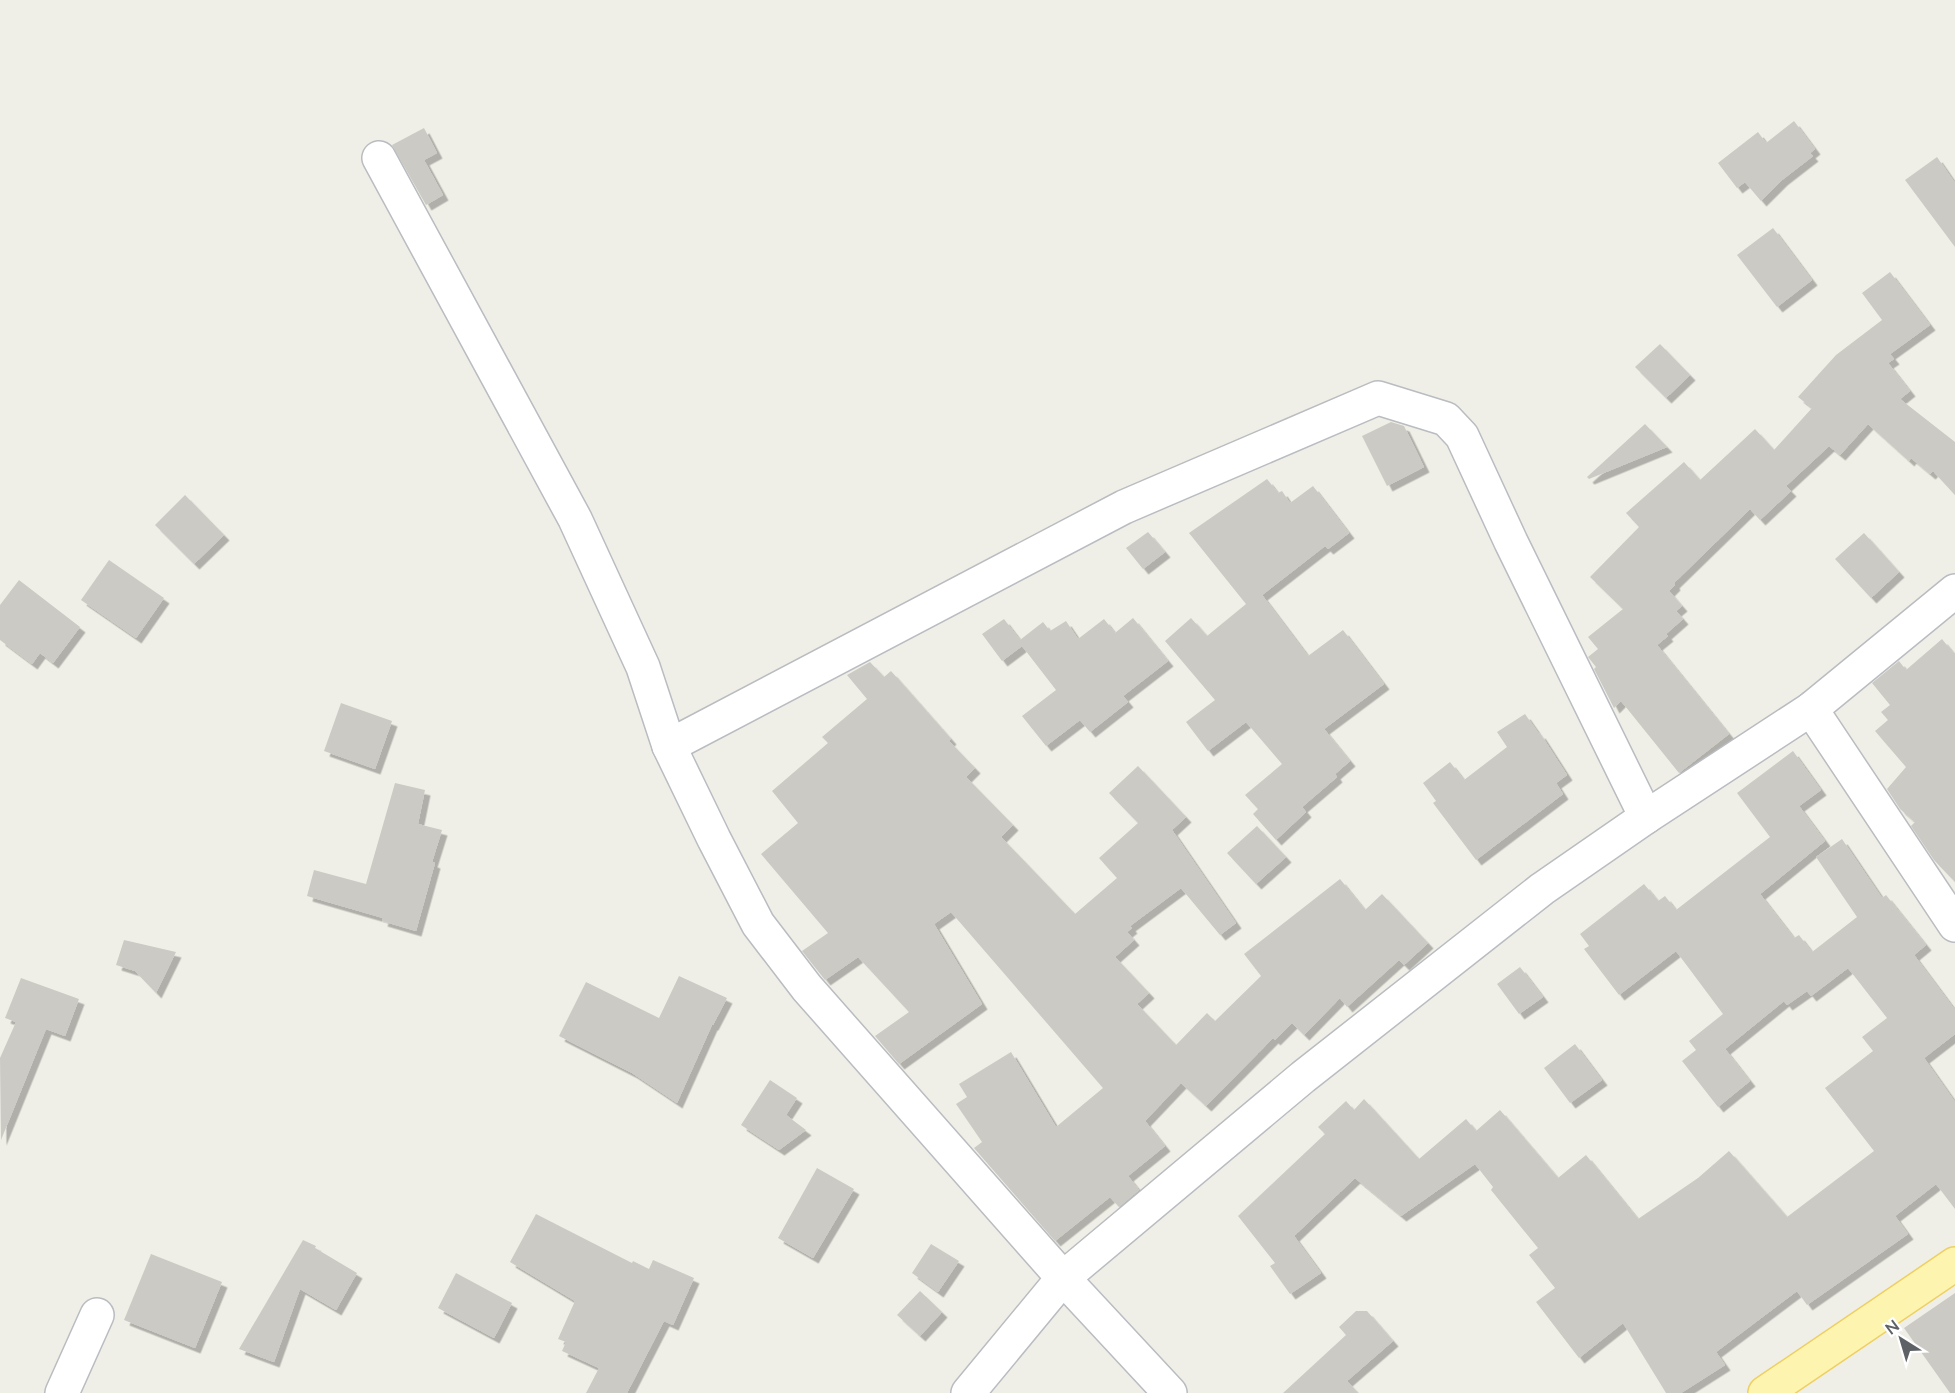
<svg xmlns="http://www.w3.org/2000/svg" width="1955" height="1393" font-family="Lato,sans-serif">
<defs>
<filter id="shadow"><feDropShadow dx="5.5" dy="5.5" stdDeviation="0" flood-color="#0004"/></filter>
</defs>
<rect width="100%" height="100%" fill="#f0efe7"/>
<g fill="#cccac4" filter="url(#shadow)">
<path d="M1794,121L1815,149L1810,153L1813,156L1782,180L1761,201L1745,182L1737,188L1718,163L1758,132L1766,143Z"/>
<path d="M424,128L437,153L424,160L443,195L426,205L392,145Z"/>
<path d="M1937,157L1955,183V247L1905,180Z"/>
<path d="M1773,228L1812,280L1777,307L1737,255Z"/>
<path d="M1890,272L1930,325L1890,354L1894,359L1888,363L1910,391L1900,399L1955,442V495L1933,471L1930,474L1911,458L1909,461L1868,424L1840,455L1829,446L1786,486L1791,491L1760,520L1750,509L1674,583L1675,585L1669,591L1682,606L1676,611L1683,619L1666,634L1668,636L1657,645L1729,734L1679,773L1621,701L1614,708L1613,706L1594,669L1596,667L1588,657L1598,649L1588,637L1623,609L1590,577L1639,527L1626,513L1684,462L1700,480L1755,429L1774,450L1812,408L1798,397L1836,355L1882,320L1862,293Z"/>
<path d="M1660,344L1690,375L1666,398L1635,367Z"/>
<path d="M1391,422L1404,426L1424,467L1387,486L1362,436Z"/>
<path d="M1645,424L1667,447L1589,479L1587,477Z"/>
<path d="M1267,479L1278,493L1282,491L1290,503L1313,486L1349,533L1328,549L1325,546L1262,595L1308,656L1343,630L1384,684L1324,729L1350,761L1335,774L1337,777L1302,807L1306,812L1276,840L1253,814L1258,809L1245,795L1282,764L1246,722L1208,751L1186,722L1215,700L1165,641L1191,618L1207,636L1246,604L1189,533Z"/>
<path d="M185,495L224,535L194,564L155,525Z"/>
<path d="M1148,532L1165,552L1143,569L1126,548Z"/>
<path d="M1864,533L1899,572L1871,598L1835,559Z"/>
<path d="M109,560L164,598L136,638L81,600Z"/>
<path d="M19,580L80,627L53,663L40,653L32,664L0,640V605Z"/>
<path d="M1133,618L1168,661L1123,696L1128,702L1090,732L1080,720L1046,746L1022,716L1056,690L1022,646L1002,661L982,634L1004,619L1020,640L1043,622L1050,631L1066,621L1078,639L1104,619L1115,633Z"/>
<path d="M1942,639L1955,655V882L1934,860L1911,826L1915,822L1900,809L1887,789L1906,767L1875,731L1888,720L1881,712L1890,705L1872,683L1899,661L1906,670Z"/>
<path d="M870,662L884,677L891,671L951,739L949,741L975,768L966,777L1013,825L1001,837L1075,914L1117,878L1099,858L1138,823L1109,793L1138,766L1186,817L1172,830L1236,923L1220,935L1181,888L1130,926L1132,928L1127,932L1134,940L1115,957L1149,993L1137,1004L1176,1045L1207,1013L1215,1021L1261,976L1244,954L1340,879L1365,910L1382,894L1428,943L1404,965L1399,960L1347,1007L1340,998L1304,1035L1292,1023L1275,1040L1273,1038L1206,1106L1181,1083L1145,1121L1165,1146L1128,1176L1139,1190L1119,1207L1110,1197L1055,1241L974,1148L982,1142L956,1104L967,1097L959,1084L1011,1052L1056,1127L1103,1088L951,912L934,924L982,1004L899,1064L875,1036L909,1012L858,957L825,980L802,951L828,933L761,854L798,823L772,791L828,743L822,737L867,699L847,675Z"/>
<path d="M341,703L392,721L375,769L324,751Z"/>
<path d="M1525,714L1539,734L1540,733L1567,775L1556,783L1563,794L1476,860L1433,803L1436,801L1423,783L1450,762L1464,780L1507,747L1497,732Z"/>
<path d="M1793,751L1821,790L1799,806L1825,841L1760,894L1794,938L1799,935L1812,952L1857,917L1816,857L1842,839L1882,898L1886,895L1926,945L1914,955L1955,1010V1034L1924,1058L1955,1102V1209L1936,1184L1895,1216L1908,1234L1807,1305L1797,1291L1716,1352L1725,1365L1681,1393H1666L1623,1323L1579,1358L1536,1302L1555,1288L1529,1255L1538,1248L1491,1190L1493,1187L1475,1164L1401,1216L1355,1178L1294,1236L1321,1273L1290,1294L1270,1266L1275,1263L1238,1216L1325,1134L1318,1127L1346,1101L1354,1110L1364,1099L1419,1159L1466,1119L1476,1131L1500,1110L1558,1178L1586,1155L1638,1219L1698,1178L1729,1151L1787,1217L1874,1151L1825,1088L1873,1051L1862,1037L1887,1018L1848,968L1811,996L1807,991L1787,1005L1784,1001L1725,1049L1750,1081L1718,1107L1682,1061L1696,1050L1689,1041L1723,1014L1676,951L1619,995L1584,949L1589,946L1580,934L1644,884L1658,901L1665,896L1676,910L1770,837L1737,793Z"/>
<path d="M395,783L425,790L418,824L442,830L432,862L435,863L416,931L382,921L383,918L307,896L314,870L366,884Z"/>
<path d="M1257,826L1286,857L1256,884L1227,853Z"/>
<path d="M124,940L176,952L156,993L135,971L116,965Z"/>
<path d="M1520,967L1543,997L1519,1014L1497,984Z"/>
<path d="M679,976L727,998L713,1025H712L677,1103L632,1073L559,1036L586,982L659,1018Z"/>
<path d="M21,978L79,999L65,1036L46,1029L1,1140L0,1058L16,1022L5,1018Z"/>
<path d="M1575,1044L1602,1080L1570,1103L1544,1068Z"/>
<path d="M770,1080L797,1098L786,1115L806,1130L779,1150L741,1125Z"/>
<path d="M817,1168L854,1189L813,1258L778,1238Z"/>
<path d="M536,1214L632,1263L633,1261L649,1269L653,1260L694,1278L673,1325L664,1321L627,1393H586L599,1368L562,1351L566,1342L558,1339L575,1301L510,1262Z"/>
<path d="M303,1240L316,1246L315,1248L357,1273L336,1310L300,1289L274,1362L239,1349Z"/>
<path d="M931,1244L959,1261L938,1292L912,1273Z"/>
<path d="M151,1254L222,1282L195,1348L124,1320Z"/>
<path d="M456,1273L512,1303L494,1338L438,1308Z"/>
<path d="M920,1291L942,1312L920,1336L897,1315Z"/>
<path d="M1955,1293V1393H1950L1904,1328Z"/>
<path d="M1356,1311H1367L1393,1341L1347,1381L1358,1393H1283L1346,1335L1339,1327Z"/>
</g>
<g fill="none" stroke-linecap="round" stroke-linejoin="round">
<g stroke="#b9bcc0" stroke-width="36">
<g id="minor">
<path d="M379,158L575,519L643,667L669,746L714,839L758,924L807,988L1063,1278L1170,1393"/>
<path d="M1811,709L1955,925"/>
<path d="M669,746L1124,507L1378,398L1446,419L1462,436L1511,542L1646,817"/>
<path d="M62,1393L97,1315"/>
<path d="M968,1393L1063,1278L1303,1077L1542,889L1646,817L1811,709L1955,591"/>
</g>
</g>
<g stroke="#eecf62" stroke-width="36">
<path id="major" d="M1765,1393L1955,1264"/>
</g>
<use href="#minor" stroke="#fff" stroke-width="33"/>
<use href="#major" stroke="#fdf5af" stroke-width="33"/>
</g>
<g transform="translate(1901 1339) rotate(323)" stroke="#ffffff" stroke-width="4.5" paint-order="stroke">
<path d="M0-4.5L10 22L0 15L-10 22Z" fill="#5e6267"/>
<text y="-9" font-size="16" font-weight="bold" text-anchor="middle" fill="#5e6267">N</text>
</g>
</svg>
